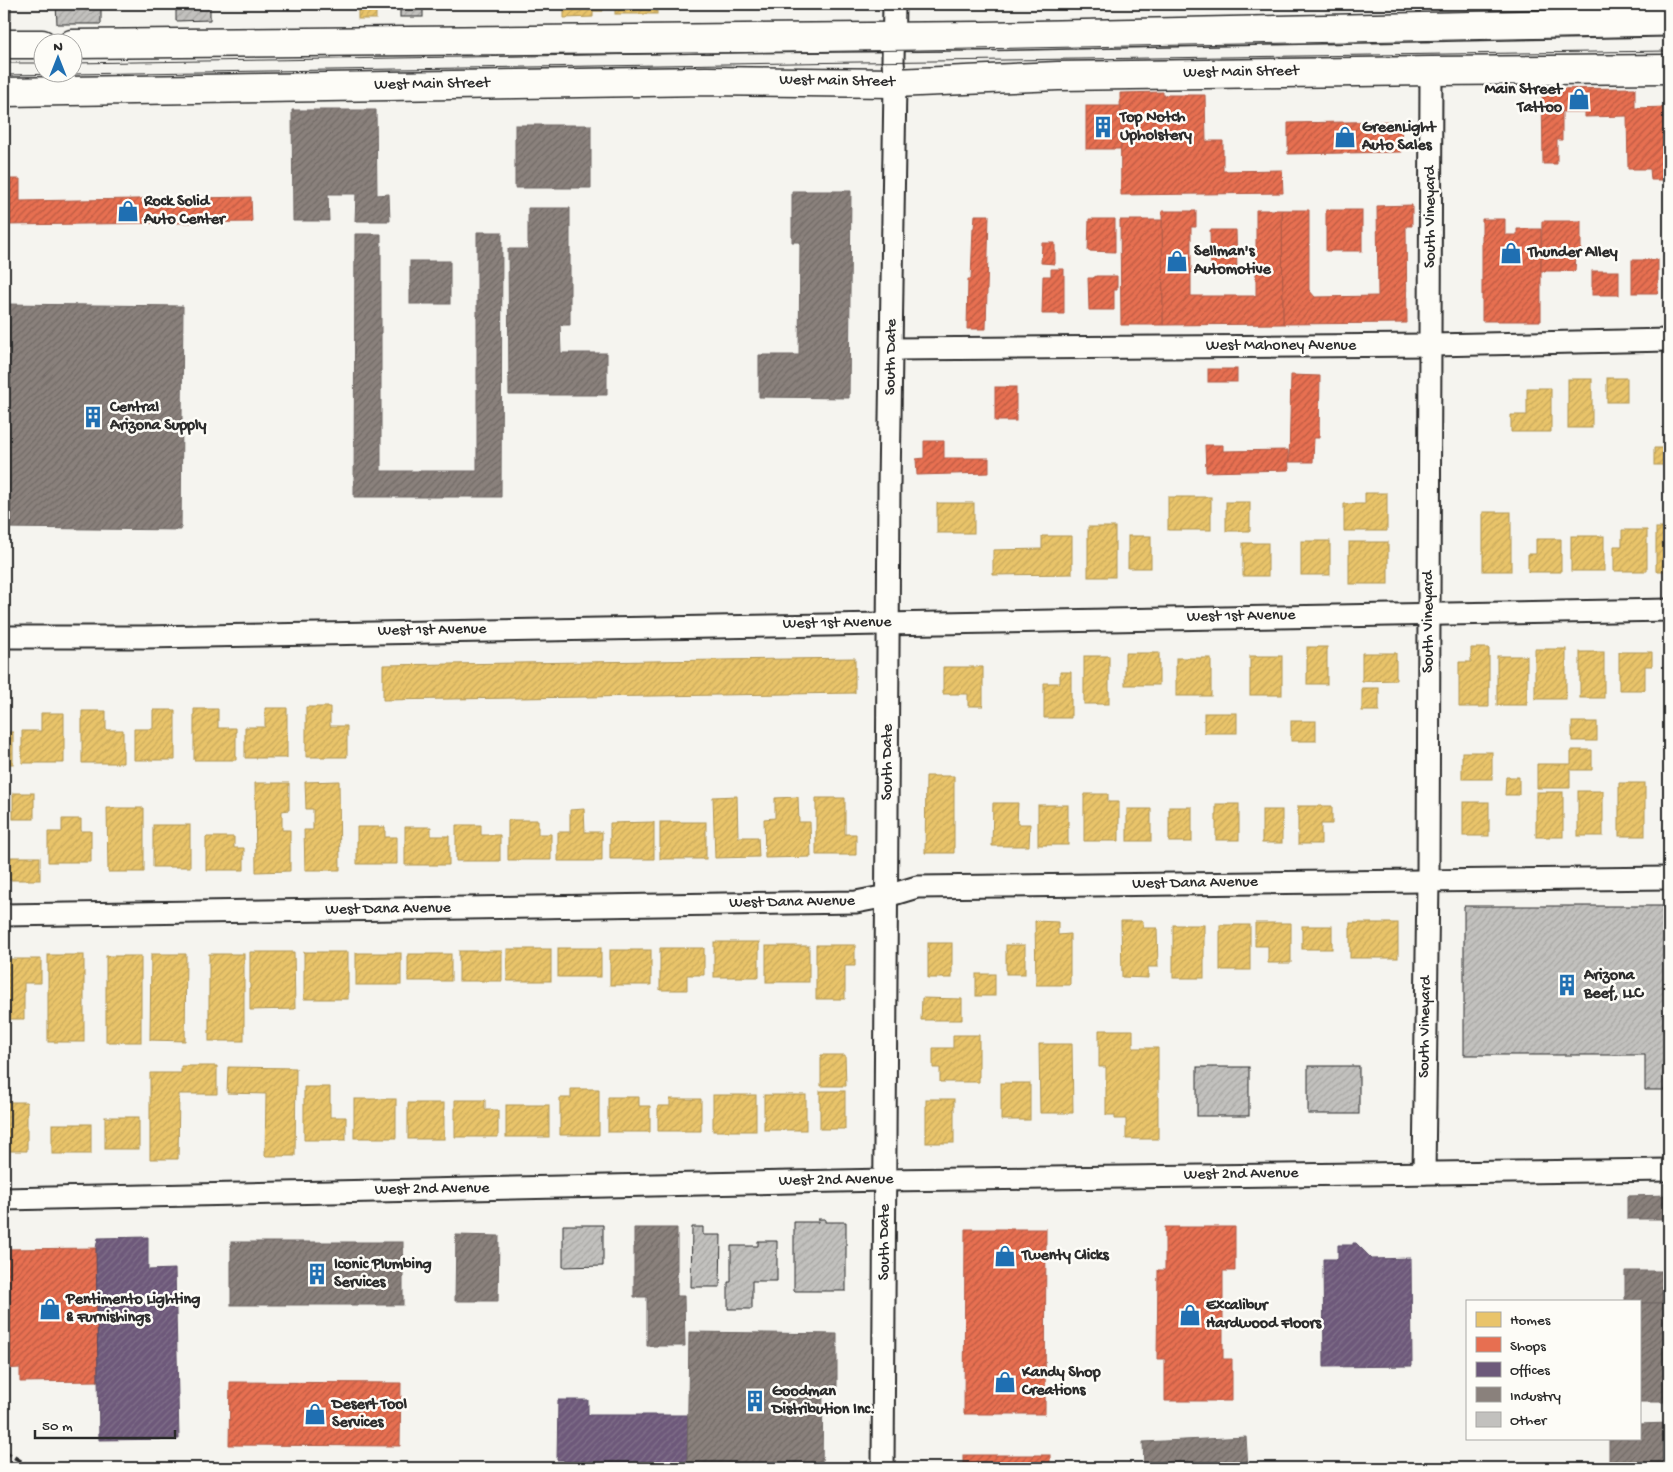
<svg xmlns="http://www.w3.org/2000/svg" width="1673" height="1472" font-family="'Gochi Hand',sans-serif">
<defs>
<pattern id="homes-hatch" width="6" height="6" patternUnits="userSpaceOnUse" patternTransform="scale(1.25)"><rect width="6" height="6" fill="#e9c46a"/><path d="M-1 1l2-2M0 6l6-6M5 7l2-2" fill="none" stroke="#c8a95c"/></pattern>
<pattern id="shops-hatch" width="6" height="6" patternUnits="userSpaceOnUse" patternTransform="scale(1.25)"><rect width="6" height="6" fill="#e76f51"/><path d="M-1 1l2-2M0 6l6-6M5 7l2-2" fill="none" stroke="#bb5b43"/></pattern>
<pattern id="offices-hatch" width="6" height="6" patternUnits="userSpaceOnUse" patternTransform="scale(1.25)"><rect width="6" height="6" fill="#6d597a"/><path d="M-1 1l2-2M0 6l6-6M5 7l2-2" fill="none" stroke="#82728b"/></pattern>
<pattern id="industry-hatch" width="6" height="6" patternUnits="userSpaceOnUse" patternTransform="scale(1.25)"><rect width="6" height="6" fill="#8a817c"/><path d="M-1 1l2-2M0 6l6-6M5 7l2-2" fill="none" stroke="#716a66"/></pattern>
<pattern id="building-hatch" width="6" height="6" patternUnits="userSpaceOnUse" patternTransform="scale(1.25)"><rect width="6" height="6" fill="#c2c1be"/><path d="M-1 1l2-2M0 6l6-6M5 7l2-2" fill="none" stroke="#a7a6a3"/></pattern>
</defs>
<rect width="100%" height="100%" fill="#f5f4ef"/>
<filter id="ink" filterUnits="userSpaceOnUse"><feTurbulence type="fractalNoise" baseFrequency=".02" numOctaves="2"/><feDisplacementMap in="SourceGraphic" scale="10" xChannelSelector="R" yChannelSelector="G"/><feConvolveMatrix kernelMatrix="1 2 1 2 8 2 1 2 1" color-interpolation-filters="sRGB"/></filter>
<g filter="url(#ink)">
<g fill="url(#homes-hatch)" stroke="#b09657">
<rect x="358" y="4" width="18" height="15"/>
<path d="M564,4H593V10H603V11H593V17L564,18Z"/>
<rect x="615" y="4" width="42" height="10"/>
<rect x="1607" y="378" width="20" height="24"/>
<rect x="1568" y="379" width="24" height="49"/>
<path d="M1527,388H1551V432H1511V415H1527Z"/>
<rect x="1654" y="448" width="15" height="17"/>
<path d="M1365,493H1387V531H1344V504H1365Z"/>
<rect x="1168" y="497" width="43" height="33"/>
<rect x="1226" y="502" width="24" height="29"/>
<rect x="937" y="503" width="37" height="30"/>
<rect x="1483" y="512" width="28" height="59"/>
<rect x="1088" y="527" width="27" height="50"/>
<rect x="1656" y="528" width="13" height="43"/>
<path d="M1622,530H1647V571H1614V546H1622Z"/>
<path d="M1042,536H1072V574L993,575V550L1042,549Z"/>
<rect x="1128" y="536" width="23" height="32"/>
<rect x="1571" y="536" width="33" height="35"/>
<path d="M1536,539H1561V572H1528V554H1536Z"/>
<rect x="1301" y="541" width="29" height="34"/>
<rect x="1349" y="542" width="39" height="42"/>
<rect x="1243" y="543" width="25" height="33"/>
<rect x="1307" y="647" width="20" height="37"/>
<path d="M1471,648H1489V707H1459V662H1471Z"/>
<rect x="1535" y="649" width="31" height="50"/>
<rect x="1580" y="652" width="24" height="46"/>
<path d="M1619,652H1652V666H1645V690H1619Z"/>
<rect x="1125" y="653" width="34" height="32"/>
<path d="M1362,653H1396V680L1362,681Z"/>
<rect x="1665" y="654" width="4" height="37"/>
<rect x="1084" y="656" width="25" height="48"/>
<rect x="1250" y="656" width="32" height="39"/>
<rect x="1497" y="656" width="30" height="49"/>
<path d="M855,658V693L383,700V665Z"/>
<rect x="1176" y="658" width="35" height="38"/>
<path d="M943,667H983V706H968V694H943Z"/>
<path d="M1060,672H1071V718H1044V683H1060Z"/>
<rect x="1362" y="688" width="17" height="23"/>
<path d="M306,707H330V726H347V757H306Z"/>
<path d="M265,708H287V758H245V727H265Z"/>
<path d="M194,709H218V728H236V760H194Z"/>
<path d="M153,710H175V760H134V729H153Z"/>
<path d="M82,711H106V730H123V763H82Z"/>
<path d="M41,713H64V763H22V731H41Z"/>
<rect x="1204" y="713" width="33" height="20"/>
<rect x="1291" y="721" width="25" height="20"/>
<rect x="1572" y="722" width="25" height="19"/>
<rect x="4" y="732" width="9" height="32"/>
<path d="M1571,750H1592V770H1570V788H1537V764H1571Z"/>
<rect x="1462" y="752" width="30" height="27"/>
<path d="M926,776H954V853H925Z"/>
<path d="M1506,777H1519V795H1505Z"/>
<path d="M339,781L340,870H305L304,830H313V809H306L305,782Z"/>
<path d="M255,783H289V810L282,811V830H290V871L256,872Z"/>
<rect x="1619" y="783" width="26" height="53"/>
<rect x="1578" y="791" width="25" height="45"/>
<rect x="1536" y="792" width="27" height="45"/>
<rect x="13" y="793" width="21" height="26"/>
<path d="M1084,794H1108V802H1119V841H1084Z"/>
<path d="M737,796L738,837H758L759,857L715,858L713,797Z"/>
<path d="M798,797L799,822H810L811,857L765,858L764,819L775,818V798Z"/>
<path d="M816,798H845V834H856V855H816Z"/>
<rect x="1463" y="802" width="26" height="34"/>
<path d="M993,803H1018L1017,824H1030L1029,846H992Z"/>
<rect x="1216" y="804" width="23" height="36"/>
<rect x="1038" y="805" width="30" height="40"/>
<path d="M1298,806H1332V824H1321V844H1298Z"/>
<rect x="1169" y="807" width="23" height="35"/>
<path d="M107,808H144V872H108Z"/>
<path d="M584,809L585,832H602V861H558V832H570V810Z"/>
<rect x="1127" y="809" width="24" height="32"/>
<rect x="1262" y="810" width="20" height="33"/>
<path d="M62,819H81V831H91V862H48V832H62Z"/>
<path d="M508,820H538V834H551V860H508Z"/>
<path d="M654,822V859H610V823Z"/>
<rect x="660" y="822" width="46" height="37"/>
<rect x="153" y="825" width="37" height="42"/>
<path d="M456,825H481V835H500V861H456Z"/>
<path d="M357,827H385V837H397V864H357Z"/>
<path d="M405,827H431V836H449V865H405Z"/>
<path d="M206,837H234V848H244V870H206Z"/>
<rect x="8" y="857" width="32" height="23"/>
<path d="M1035,921L1058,922V935L1070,934V985H1036Z"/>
<path d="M1121,921H1143V928H1157L1158,967H1148V978L1122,977Z"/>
<path d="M1255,923H1291V963H1268V946H1255Z"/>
<rect x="1350" y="923" width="48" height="35"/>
<rect x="1173" y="925" width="31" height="53"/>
<rect x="1220" y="925" width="30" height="45"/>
<rect x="1302" y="926" width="30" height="23"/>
<rect x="714" y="942" width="45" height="35"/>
<rect x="928" y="943" width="24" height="35"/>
<path d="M816,945H855V966H845V999H816Z"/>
<rect x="1006" y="945" width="19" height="29"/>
<rect x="766" y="946" width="43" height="36"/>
<rect x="558" y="948" width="43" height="29"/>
<path d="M660,948H704V975H687V990H660Z"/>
<rect x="507" y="949" width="44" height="32"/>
<rect x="610" y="950" width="41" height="35"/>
<rect x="459" y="951" width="43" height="30"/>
<path d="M250,952H294L295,1009L250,1010Z"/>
<rect x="304" y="952" width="44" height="47"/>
<rect x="356" y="953" width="45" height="32"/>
<path d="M151,954H186L185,1041L150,1040Z"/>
<rect x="209" y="954" width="35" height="87"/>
<rect x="408" y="954" width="43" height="27"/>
<rect x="48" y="955" width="36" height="87"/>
<rect x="106" y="956" width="35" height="86"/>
<path d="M4,959H41V983H24V1019H4Z"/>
<rect x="976" y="974" width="19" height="22"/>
<path d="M922,998L962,999V1020H921Z"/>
<path d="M1099,1030H1133V1048H1158V1139H1126V1119H1115V1115H1106V1067H1099Z"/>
<path d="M953,1035H979V1082H940V1068H933V1048H953Z"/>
<path d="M1039,1044H1072L1073,1113H1040Z"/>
<path d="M821,1055H845L846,1086H821Z"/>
<path d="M181,1066H217V1094H179L178,1159H150V1073H181Z"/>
<path d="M228,1067L296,1068L295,1156H265L266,1094L227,1093Z"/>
<rect x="1001" y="1083" width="29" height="37"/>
<path d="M304,1087H330V1117H346V1140H304Z"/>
<path d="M571,1089H599V1135H560V1098H571Z"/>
<rect x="820" y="1091" width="25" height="38"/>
<rect x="713" y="1095" width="43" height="36"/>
<rect x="764" y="1095" width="42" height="35"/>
<path d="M608,1097H639V1106H650V1132H608Z"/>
<rect x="354" y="1099" width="42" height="39"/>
<path d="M670,1099H701V1131H658V1106H670Z"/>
<rect x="926" y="1099" width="28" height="44"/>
<path d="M455,1100H485V1110H498V1137H455Z"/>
<path d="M7,1102H27V1151H4V1126H7Z"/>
<rect x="408" y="1103" width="36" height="36"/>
<rect x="506" y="1105" width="43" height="32"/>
<rect x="105" y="1117" width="34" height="32"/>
<rect x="52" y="1124" width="39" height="30"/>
</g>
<g fill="url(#shops-hatch)" stroke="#af5b46">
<rect x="1433" y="4" width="99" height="2"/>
<path d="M1635,88V108L1666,107L1667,135H1669V180H1651L1650,169H1628L1627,116L1585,117V112H1562V140H1557V164H1543L1542,89Z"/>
<path d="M1163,92V95H1205L1206,141H1223V171L1282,170L1283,193L1121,195L1120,93Z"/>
<rect x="1086" y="106" width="35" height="43"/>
<path d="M1401,121L1402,152L1288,154V123Z"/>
<path d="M4,179H20V201L251,197L252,222L4,225Z"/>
<path d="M1412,205V226H1406L1407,323L1283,324L1282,210H1309V290L1315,297L1378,296L1377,206Z"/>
<path d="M1256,210H1282L1283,324L1163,325L1162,211H1196V227H1191V296H1256Z"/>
<rect x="1326" y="210" width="36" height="41"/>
<path d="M975,215H989L986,329H967L968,279H971L973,228H974Z"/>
<path d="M1089,219H1115V252L1088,251Z"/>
<path d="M1482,219H1505V235H1517V229H1541V321H1482Z"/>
<path d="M1120,220H1162L1163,325H1121Z"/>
<path d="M1542,221H1581V255H1576L1575,271H1541Z"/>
<path d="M1210,230H1236L1237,271H1211Z"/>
<path d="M1042,243H1055V264L1041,263Z"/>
<rect x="1632" y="260" width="26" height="33"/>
<path d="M1051,269H1064V314H1042L1043,276H1051Z"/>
<rect x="1592" y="271" width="27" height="24"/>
<path d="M1096,276H1117V290H1114V310H1089L1088,278H1093Z"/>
<rect x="1208" y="369" width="29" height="13"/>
<path d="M1291,375L1320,376L1319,438H1314L1313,462H1289Z"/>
<rect x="995" y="387" width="21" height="34"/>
<path d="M924,441H944V458H989V473L917,475L916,459L924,458Z"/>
<path d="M1205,445H1223V451L1288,450L1289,470L1206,472Z"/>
<path d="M1165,1227H1235V1271H1223V1359H1232V1401H1165V1359H1157L1158,1270H1165Z"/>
<path d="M965,1229H1046L1045,1414H964Z"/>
<path d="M96,1248L98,1381L20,1382V1368L4,1369V1249Z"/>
<path d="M230,1382L401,1383L400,1446L229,1445Z"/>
<rect x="963" y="1455" width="87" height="13"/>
</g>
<g fill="url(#offices-hatch)" stroke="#594b62">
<path d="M148,1237V1270L175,1269L179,1439L99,1440L96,1248L98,1238Z"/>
<path d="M1353,1243H1356L1372,1259L1411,1258L1412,1366L1324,1367L1323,1259H1338V1245H1353Z"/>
<path d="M558,1400H588V1415H688L687,1468H564V1460H557Z"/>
</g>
<g fill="url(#industry-hatch)" stroke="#6e6764">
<path d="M292,110H376L377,195L389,194L390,221H355L356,194H328L329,221H293Z"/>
<rect x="515" y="125" width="76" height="63"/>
<path d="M792,191H851L849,398L759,397V355H799L800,242H792Z"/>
<path d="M528,208H570V325H560L561,353H607V395H509L508,249H528Z"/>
<path d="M477,232H502L501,497H354L355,234H381V471H477Z"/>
<rect x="410" y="261" width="40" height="43"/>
<path d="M4,304L183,306L181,530L4,528Z"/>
<path d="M1669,1195V1219H1627V1196Z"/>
<path d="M634,1228H677V1296H684L685,1346H647V1297H634Z"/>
<path d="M456,1235L499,1236L498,1301H455Z"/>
<rect x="231" y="1242" width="172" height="63"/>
<path d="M1625,1271H1669V1303H1639V1301H1625Z"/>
<rect x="1639" y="1303" width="30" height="99"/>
<path d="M689,1332L837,1334V1387H823L822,1468H687Z"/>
<path d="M1669,1423V1468H1609V1438H1639V1424Z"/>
<path d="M1246,1437L1248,1468H1144L1143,1442Z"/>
</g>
<g fill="url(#building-hatch)" stroke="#2b2b2b">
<rect x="4" y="4" width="7" height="16"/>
<path d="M56,4H101V24H57Z"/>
<path d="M176,4H210V20L176,21Z"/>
<rect x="400" y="4" width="23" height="13"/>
<path d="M1464,906H1669L1668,1090H1645V1055H1464Z"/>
<rect x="1308" y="1066" width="51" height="48"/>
<rect x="1197" y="1067" width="52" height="49"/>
<path d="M818,1219H825V1222H846V1291H794V1222H818Z"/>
<path d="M563,1225H603V1266L563,1267Z"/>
<path d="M692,1227H703V1235H721L720,1287H691Z"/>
<path d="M758,1241H777V1281H752V1309H728V1282H731V1246H758Z"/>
</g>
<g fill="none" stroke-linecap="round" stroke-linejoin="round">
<g stroke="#2b2b2b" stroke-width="25">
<g id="street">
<path d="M892,349L1431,345L1669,340"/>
<path d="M4,637H144L1669,610"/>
<path d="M4,915L856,902L887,896L917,887L1669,878"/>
<path d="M1424,1173L1428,880L1431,71"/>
<path d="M4,1199L885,1180L1669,1170"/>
<path d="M883,1468L889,486L895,83L893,62L894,4"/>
</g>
</g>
<g stroke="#2b2b2b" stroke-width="31">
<g id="primary">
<path d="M4,44H42"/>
<path d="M72,44L982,36L1669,22"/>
<path d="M4,92L706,81L895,83L1058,76L1431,71L1669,69"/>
</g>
</g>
<use href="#street" stroke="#fdfcf7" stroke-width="21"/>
<use href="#primary" stroke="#fdfcf7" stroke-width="28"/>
<g stroke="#2b2b2b" stroke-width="1">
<path d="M4,63H42"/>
<path d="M72,63L918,50L1669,36"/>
<path d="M4,75L859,62L1669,51"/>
</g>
<path stroke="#2b2b2b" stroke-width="4" stroke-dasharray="8 4" stroke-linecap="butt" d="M4,1451L32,1468"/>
</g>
</g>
<defs>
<g id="shop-bare" transform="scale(1.725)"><path d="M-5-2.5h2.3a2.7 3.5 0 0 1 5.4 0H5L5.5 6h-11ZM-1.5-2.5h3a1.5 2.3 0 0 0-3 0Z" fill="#1f6fb2" stroke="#fdfcf7" stroke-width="2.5" paint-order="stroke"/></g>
<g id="building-bare" transform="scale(1.725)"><path d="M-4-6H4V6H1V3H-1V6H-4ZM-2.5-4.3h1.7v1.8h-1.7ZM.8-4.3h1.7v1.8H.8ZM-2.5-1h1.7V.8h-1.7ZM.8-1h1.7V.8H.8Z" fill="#1f6fb2" stroke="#fdfcf7" stroke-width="2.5" paint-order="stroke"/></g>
</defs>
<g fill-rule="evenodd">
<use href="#shop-bare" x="1579" y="99"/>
<use href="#building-bare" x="1103" y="127"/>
<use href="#shop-bare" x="1345" y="137"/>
<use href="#shop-bare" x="128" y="211"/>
<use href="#shop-bare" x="1511" y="253"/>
<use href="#shop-bare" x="1177" y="261"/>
<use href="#building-bare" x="93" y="417"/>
<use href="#building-bare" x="1567" y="985"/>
<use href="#shop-bare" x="1005" y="1256"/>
<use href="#building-bare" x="317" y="1274"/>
<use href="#shop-bare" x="50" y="1309"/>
<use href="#shop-bare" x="1190" y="1315"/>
<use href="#shop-bare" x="1005" y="1382"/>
<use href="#building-bare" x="755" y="1401"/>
<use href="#shop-bare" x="315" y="1414"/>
</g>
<g text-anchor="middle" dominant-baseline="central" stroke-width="5" stroke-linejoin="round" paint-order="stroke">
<g font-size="16" fill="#2b2b2b" stroke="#fdfcf7">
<text transform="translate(1241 73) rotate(-1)">West Main Street</text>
<text transform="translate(837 82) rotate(1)">West Main Street</text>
<text transform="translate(432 85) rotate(-1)">West Main Street</text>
<text transform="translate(1431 217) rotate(-90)">South Vineyard</text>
<text x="1281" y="346">West Mahoney Avenue</text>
<text transform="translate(892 357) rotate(-89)">South Date</text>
<text transform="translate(1241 617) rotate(-1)">West 1st Avenue</text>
<text transform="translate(1429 622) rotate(-90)">South Vineyard</text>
<text transform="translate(837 624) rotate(-1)">West 1st Avenue</text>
<text transform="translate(432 631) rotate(-1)">West 1st Avenue</text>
<text transform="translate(888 762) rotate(-90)">South Date</text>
<text transform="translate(1195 884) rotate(-1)">West Dana Avenue</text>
<text transform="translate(792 903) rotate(-1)">West Dana Avenue</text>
<text transform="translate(388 910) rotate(-1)">West Dana Avenue</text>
<text transform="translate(1426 1027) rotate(-89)">South Vineyard</text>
<text transform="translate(1241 1175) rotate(-1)">West 2nd Avenue</text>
<text transform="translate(836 1181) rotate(-1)">West 2nd Avenue</text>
<text transform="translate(432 1190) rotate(-1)">West 2nd Avenue</text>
<text transform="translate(885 1242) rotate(-90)">South Date</text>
</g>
<g font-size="16" font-weight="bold" fill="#2b2b2b" stroke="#fdfcf7" text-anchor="start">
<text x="1562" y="90" text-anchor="end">Main Street<tspan x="1562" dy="18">Tattoo</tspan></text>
<text x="1120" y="118">Top Notch<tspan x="1120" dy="18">Upholstery</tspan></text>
<text x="1362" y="128">GreenLight<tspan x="1362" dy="18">Auto Sales</tspan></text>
<text x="144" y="202">Rock Solid<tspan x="144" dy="18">Auto Center</tspan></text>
<text x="1194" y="252">Sellman's<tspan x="1194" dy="18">Automotive</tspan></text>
<text x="1528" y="253">Thunder Alley</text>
<text x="110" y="408">Central<tspan x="110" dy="18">Arizona Supply</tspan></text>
<text x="1584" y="976">Arizona<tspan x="1584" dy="18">Beef, LLC</tspan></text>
<text x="1022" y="1256">Twenty Clicks</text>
<text x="334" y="1265">Iconic Plumbing<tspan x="334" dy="18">Services</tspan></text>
<text x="66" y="1300">Pentimento Lighting<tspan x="66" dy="18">&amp; Furnishings</tspan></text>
<text x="1206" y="1306">Excalibur<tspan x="1206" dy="18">Hardwood Floors</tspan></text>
<text x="1022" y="1373">Kandy Shop<tspan x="1022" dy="18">Creations</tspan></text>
<text x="772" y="1392">Goodman<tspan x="772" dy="18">Distribution Inc.</tspan></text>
<text x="332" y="1405">Desert Tool<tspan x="332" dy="18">Services</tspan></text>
</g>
</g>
<rect width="1673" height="1472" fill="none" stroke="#fdfcf7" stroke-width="20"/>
<rect x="10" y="10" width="1653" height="1452" fill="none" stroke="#2b2b2b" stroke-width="2" filter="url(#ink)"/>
<rect x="1466" y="1300" width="175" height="140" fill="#fdfcf7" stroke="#a9a8a5"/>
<rect x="1476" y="1312" width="25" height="15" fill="#e9c46a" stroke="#a9a8a5"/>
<text x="1510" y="1324" font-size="15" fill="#2b2b2b">Homes</text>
<rect x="1476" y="1337" width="25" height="15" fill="#e76f51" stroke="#a9a8a5"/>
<text x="1510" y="1350" font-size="15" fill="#2b2b2b">Shops</text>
<rect x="1476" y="1362" width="25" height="15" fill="#6d597a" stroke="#a9a8a5"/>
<text x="1510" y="1374" font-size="15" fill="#2b2b2b">Offices</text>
<rect x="1476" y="1387" width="25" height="15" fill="#8a817c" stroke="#a9a8a5"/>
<text x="1510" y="1400" font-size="15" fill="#2b2b2b">Industry</text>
<rect x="1476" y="1412" width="25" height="15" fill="#c2c1be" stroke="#a9a8a5"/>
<text x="1510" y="1424" font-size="15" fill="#2b2b2b">Other</text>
<g transform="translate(58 58)"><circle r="24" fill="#fdfcf7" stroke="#a9a8a5"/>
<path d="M0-4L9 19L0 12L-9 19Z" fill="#1f6fb2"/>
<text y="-8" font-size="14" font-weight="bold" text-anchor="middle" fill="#2b2b2b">N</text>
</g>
<path d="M35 1430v8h140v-8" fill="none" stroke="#2b2b2b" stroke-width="2.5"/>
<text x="42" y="1430" font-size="15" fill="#2b2b2b" stroke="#fdfcf7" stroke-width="4" paint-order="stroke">50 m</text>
</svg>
